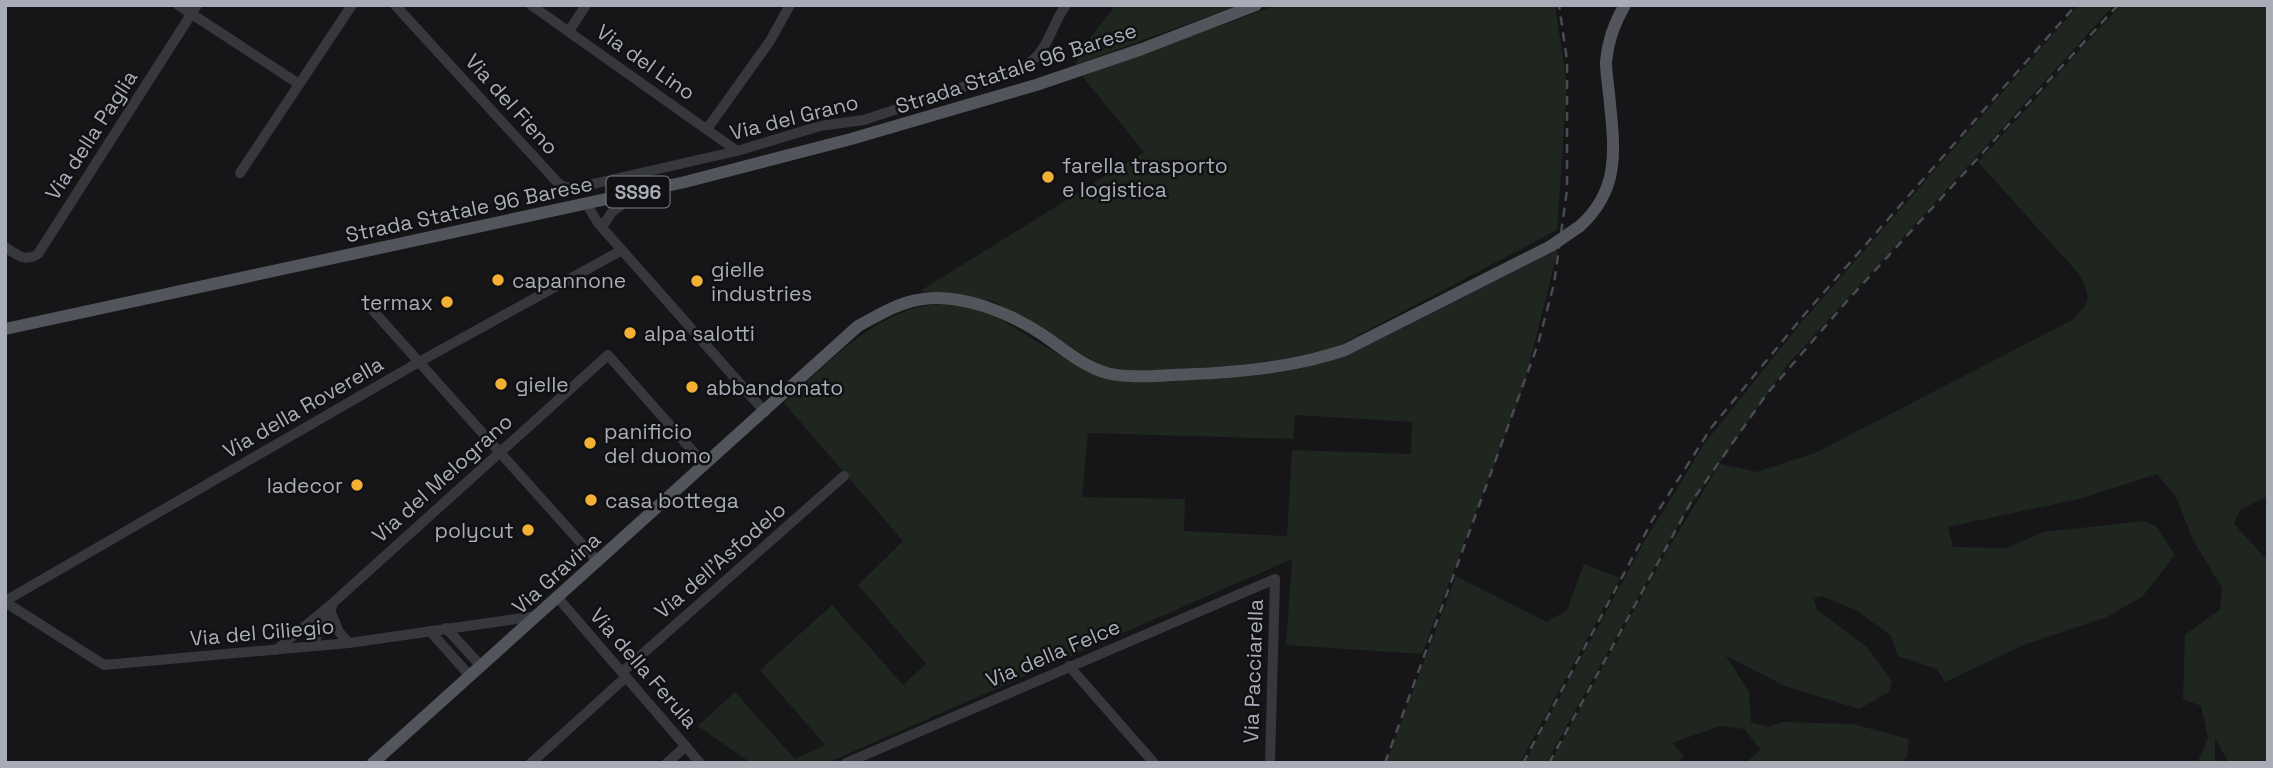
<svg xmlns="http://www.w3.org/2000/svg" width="2273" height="768" font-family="'Space Grotesk',sans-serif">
<rect width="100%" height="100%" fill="#161618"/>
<g fill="#1e261f" fill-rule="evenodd">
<path d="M1116,5H1239L1075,65L1083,47Z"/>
<path d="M1277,5H1555L1567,85L1557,230L1332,349L1248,366L1145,370H1125L1100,365L993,301L920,291L1144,152L1082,76Z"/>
<path d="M2079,5H2114L1788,364L1685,513L1546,763H1524L1644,542L1705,443L1801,323Z"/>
<path d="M2121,5H2268V496L2240,510L2234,524L2268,561V763H2229L2215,738V763H2197L2208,738L2201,706L2183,699L2185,635L2220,609L2222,588L2193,540L2176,497L2157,474L2079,499L1948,527L1953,547L2006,548L2043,532L2144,521L2156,526L2175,555L2143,596L2107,617L2026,644L1945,682L1937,669L1898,656L1891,636L1856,610L1821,596L1814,599L1817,610L1867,647L1892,681L1889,692L1859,709L1785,686L1726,656L1749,692L1751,722L1768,727L1783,722L1853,724L1909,739L1907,756L1901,763H1745L1761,750L1744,729L1720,726L1672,743L1684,756L1676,763H1550L1668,549L1720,464L1757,472L1815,453L2072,320C2092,301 2091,297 2079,274L1978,162Z"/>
<path d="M1558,250L1523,388L1422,654L1286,645L1292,559L827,763H751L698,726L735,692L795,759L825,745L760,670L832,605L903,685L926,664L858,585L903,541L784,403C841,352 905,277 990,314C1004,320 1018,330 1031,338C1062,356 1092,377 1127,382L1249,376L1289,371L1346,355ZM1295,415L1412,422L1411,454L1292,450L1287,536L1184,531L1185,499L1082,497L1088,433L1293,439Z"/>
<path d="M1584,564L1620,578L1520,763H1386L1456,576L1547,622L1567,610Z"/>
</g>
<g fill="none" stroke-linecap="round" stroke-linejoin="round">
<g stroke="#37383d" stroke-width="10">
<path d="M178,5L299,84"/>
<path d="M395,5L558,183L564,187L575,188L737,151L820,126L864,120L1023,67C1048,54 1050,27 1066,5"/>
<path d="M531,5L737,151"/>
<path d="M569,31L586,5"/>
<path d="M707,129L770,41L790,5"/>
<path d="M240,173L352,5"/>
<path d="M586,203L598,223L765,412"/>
<path d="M602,227L612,212L636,194"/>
<path d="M5,247C16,254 25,263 38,254L197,5"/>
<path d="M368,305L598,562"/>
<path d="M558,598L700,763"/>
<path d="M5,601L419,362L622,250"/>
<path d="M5,602L104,665L349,643L537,616"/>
<path d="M330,610L339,632L349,643"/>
<path d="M446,628L481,666"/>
<path d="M430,631L470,676"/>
<path d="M312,646L332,606"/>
<path d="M276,650L334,602L608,355L705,465"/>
<path d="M1069,666L1154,763"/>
<path d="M622,672L844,476"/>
<path d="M531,763L626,677"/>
<path d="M667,763L686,746"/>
<path d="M846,763L1275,579L1270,763"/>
</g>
<g stroke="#53555c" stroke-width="12">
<path d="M1580,226C1622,188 1614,146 1609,94C1608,84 1606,72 1606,62C1608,40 1614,23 1625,5"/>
<path d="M5,329L685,182L851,139L1036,85L1142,49L1256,5"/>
<path d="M373,763L858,326C877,316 896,304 917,300C958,291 1010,313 1043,335C1062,348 1084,367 1107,373C1128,378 1150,376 1171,375C1230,373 1289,369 1345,350L1551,246"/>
</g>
<g stroke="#4a4c52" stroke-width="2.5" stroke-dasharray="9 7" stroke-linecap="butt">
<path d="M1385,763L1538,344L1554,284L1567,190V60L1559,5"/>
<path d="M1523,763L1653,519L1711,428L1804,315L2076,5"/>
<path d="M1549,763L1690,504L1766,395L1847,301L2118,5"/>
</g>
<path stroke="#53555c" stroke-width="12" d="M1551,246L1580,226"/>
</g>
<g fill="#f2b134" stroke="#111113" stroke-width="2.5">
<circle cx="1048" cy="177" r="7"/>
<circle cx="498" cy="280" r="7"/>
<circle cx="697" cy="281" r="7"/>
<circle cx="447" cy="302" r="7"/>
<circle cx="630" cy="333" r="7"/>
<circle cx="501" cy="384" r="7"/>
<circle cx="692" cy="387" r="7"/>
<circle cx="590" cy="443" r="7"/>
<circle cx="357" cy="485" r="7"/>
<circle cx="591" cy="500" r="7"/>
<circle cx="528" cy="530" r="7"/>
</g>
<g text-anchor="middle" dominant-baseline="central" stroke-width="5" stroke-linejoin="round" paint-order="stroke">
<rect fill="#111113" stroke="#7b7e86" stroke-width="2" x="606.5" y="176.5" width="63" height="31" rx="5"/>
<g font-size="19" font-weight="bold" fill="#a8adb8">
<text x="638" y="192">SS96</text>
</g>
<g font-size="21" fill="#a8adb8" stroke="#111113">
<text transform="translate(646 62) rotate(35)">Via del Lino</text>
<text transform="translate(1016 68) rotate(-18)">Strada Statale 96 Barese</text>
<text transform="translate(512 104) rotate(48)">Via del Fieno</text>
<text transform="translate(794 117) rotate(-14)">Via del Grano</text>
<text transform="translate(91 135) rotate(-57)">Via della Paglia</text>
<text transform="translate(469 209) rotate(-12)">Strada Statale 96 Barese</text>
<text transform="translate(303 407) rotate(-30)">Via della Roverella</text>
<text transform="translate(442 478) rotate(-42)">Via del Melograno</text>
<text transform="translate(720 560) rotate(-41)">Via dell'Asfodelo</text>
<text transform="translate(556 573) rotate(-42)">Via Gravina</text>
<text transform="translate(262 632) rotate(-5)">Via del Ciliegio</text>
<text transform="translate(1053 653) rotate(-23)">Via della Felce</text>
<text transform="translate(644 668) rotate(49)">Via della Ferula</text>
<text transform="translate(1253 671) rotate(-88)">Via Pacciarella</text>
</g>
<g font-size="21" fill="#a8adb8" stroke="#111113" text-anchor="start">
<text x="1062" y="165">farella trasporto<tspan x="1062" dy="24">e logistica</tspan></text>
<text x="711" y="269">gielle<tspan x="711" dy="24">industries</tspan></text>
<text x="512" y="280">capannone</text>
<text x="433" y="302" text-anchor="end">termax</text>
<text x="644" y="333">alpa salotti</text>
<text x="515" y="384">gielle</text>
<text x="706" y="387">abbandonato</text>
<text x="604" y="431">panificio<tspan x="604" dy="24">del duomo</tspan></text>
<text x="343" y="485" text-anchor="end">ladecor</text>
<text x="605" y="500">casa bottega</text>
<text x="514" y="530" text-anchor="end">polycut</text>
</g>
</g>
<rect width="2273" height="768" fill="none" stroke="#a8adb8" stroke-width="14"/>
</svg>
